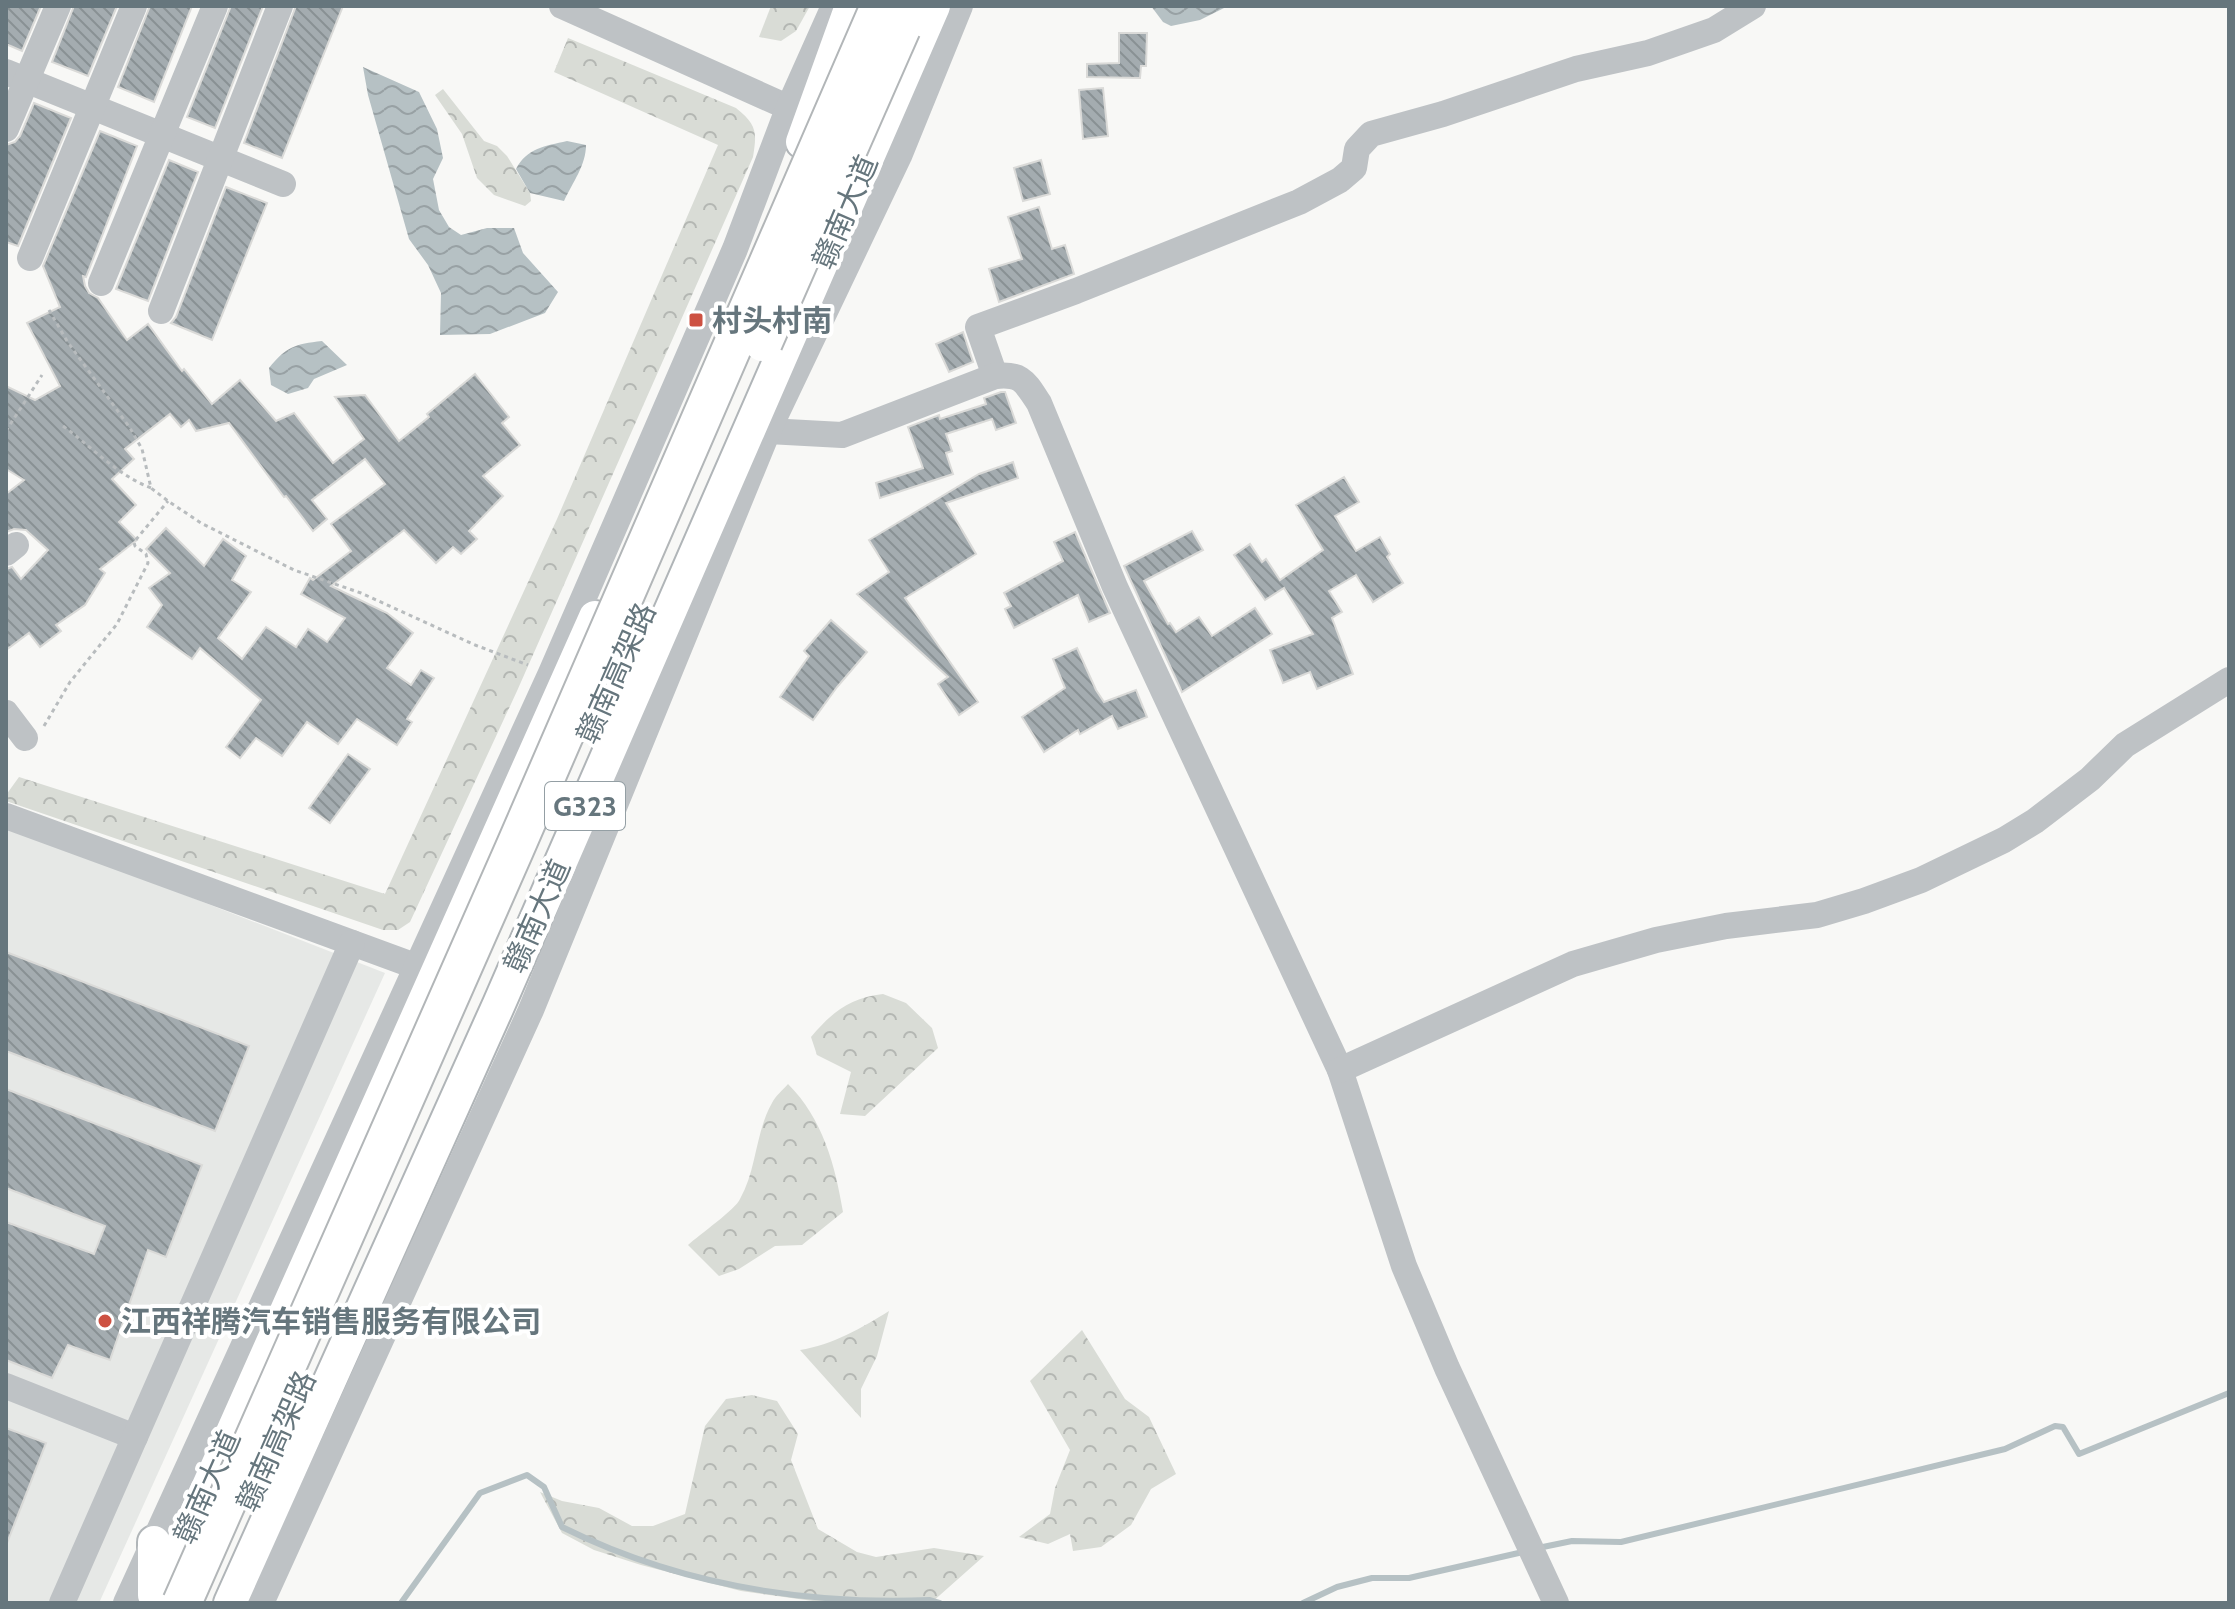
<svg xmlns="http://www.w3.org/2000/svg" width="2235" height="1609" font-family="Cabin,'Noto Sans SC',sans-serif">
<defs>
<pattern id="forest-crowns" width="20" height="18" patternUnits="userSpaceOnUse" patternTransform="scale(2)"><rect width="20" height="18" fill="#d9dcd6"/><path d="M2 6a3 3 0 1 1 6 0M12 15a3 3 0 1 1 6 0" fill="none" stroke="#b4b7b3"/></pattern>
<pattern id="water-waves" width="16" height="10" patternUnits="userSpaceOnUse" patternTransform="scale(2)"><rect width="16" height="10" fill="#b6c1c4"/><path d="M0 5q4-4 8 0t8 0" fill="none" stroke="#98a1a4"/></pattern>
<pattern id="building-back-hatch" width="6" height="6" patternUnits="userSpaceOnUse" patternTransform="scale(2)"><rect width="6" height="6" fill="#a4acb0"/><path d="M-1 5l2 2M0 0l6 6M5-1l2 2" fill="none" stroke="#899194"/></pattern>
</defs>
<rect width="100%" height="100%" fill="#f8f8f6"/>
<path fill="#e6e8e6" d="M6,825L385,973L99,1603H6Z"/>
<g fill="url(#forest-crowns)">
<path d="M771,6H810L796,31L781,41L759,37Z"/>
<path d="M568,38L736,108C757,125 757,132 753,157L517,691L410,922L398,930H383L6,801V795L19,777L385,894L557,519L718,145L554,72Z"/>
<path d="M443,89L484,141L497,146L507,156L530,193L531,201L525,206L494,195L477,178L462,134L435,95Z"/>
<path d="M883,994L906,1003L932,1028L938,1048L865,1116L840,1114L851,1072L817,1055L811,1037C832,1012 850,998 883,994Z"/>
<path d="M788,1084C823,1119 835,1165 843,1212L802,1245L775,1246L739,1269L719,1276L688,1245C699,1235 736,1209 740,1199C757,1169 755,1133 772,1103C775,1096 783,1090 788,1084Z"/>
<path d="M889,1311L877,1356L861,1389V1418L800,1350C832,1345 862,1328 889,1311Z"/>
<path d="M1082,1330L1125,1399L1149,1417L1176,1474L1151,1489L1131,1525L1101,1547L1073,1551L1070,1534L1048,1544L1019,1537L1050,1514L1055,1488L1070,1450L1030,1381Z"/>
<path d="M752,1395L777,1401L798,1434L791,1460L818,1529L857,1552L876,1557L934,1548L984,1556L931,1603L813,1601L741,1591L641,1565L594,1550L562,1533L540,1492L562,1501L599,1508L632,1526H653L685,1514L705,1426L726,1399Z"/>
</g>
<g fill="url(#water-waves)">
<path d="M1151,6H1228L1200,20L1171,26L1163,22Z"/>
<path d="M363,67L419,92L437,129L443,158L433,179L439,210L449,227L461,235L487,228H514L523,253L558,292L545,313L490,334L440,335L441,293L428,265L409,239L368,95Z"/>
<path d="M567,141L586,145C586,165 573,182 564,201L530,193L516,169C527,148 545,146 567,141Z"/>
<path d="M322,341L347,365L314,379L308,388L288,394L271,385L269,368C286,347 295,344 322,341Z"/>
</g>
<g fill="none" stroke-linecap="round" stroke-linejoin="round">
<g stroke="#b6c1c4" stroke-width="6">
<path d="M1538,1548L1572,1541L1621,1542L2005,1449L2055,1426L2063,1427L2079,1454L2229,1393"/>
<path d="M401,1603L480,1493L527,1475L544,1487L562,1527C677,1584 803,1605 930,1600L940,1603"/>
<path d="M1303,1603L1337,1587L1372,1578H1409L1523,1552"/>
</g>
</g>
<g fill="url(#building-back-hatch)" stroke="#dadad8" stroke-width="2">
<path d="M6,6H41L22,51L6,44Z"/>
<path d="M74,6H117L88,76L52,62Z"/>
<path d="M150,6H192L154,102L118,87Z"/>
<path d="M231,6H263L215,128L187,117Z"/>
<path d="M296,6H343L282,158L244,143Z"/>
<path d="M1119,33H1147L1146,66H1141L1140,78L1087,77V64L1119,63Z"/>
<path d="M1103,88L1108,136L1083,139L1079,90Z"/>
<path d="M34,103L71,118L18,246L6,242V145L15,142L20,136Z"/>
<path d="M100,131L137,146L86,277L83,276L85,286L89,293L98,298L127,340L148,324L182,371L184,369L212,404L240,380L276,421L294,413L333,463L364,439L335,397L365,395L399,441L429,417L427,414L475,374L509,417L502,423L520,445L483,476L503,496L469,531L477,539L461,554L453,547L436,563L404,530L331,586L387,613L413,633L387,668L411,685L421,670L434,678L407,719L412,722L397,745L357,719L338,744L307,722L282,756L256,738L240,758L226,747L261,700L200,648L192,659L147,627L162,605L149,588L170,573L146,549L166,528L204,566L223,539L246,556L232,580L251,592L218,638L242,659L266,627L296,647L308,629L327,642L345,618L301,594L310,578L313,580L351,551L331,524L385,484L365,459L312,500L327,519L313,531L286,496L284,497L229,423L196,431L189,420L181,427L170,414L125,449L134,459L112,479L136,505L119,522L137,540L100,569L105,573L85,605L56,625L61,631L40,647L29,633L6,650V569L12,567L21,579L48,550L26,530L14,529L6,532V494L24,480L6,469V386L35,400L60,386L27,323L60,307L43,266Z"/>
<path d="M169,160L198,172L148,301L116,289Z"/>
<path d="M1041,160L1050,194L1023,201L1014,168Z"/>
<path d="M226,187L267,203L212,340L171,323L176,317Z"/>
<path d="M1039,207L1052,249L1065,245L1074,274L999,302L989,269L1022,259L1008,217Z"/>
<path d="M963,332L973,362L949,372L936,344Z"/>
<path d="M1001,392H1005L1016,423L996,430L992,419L946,434L952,451L946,453L953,474L880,498L876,483L923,468L908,427L939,415L940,419L986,404L984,398Z"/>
<path d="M1013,462L1018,478L946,503L976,554L905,598L978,702L959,715L938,684L948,677L857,594L889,572L869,540L979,474Z"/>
<path d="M1344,477L1359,502L1335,516L1356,551L1380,537L1390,554L1387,557L1403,583L1373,602L1356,575L1329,591L1342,612L1332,618L1353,674L1317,689L1310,672L1283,683L1270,650L1313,634L1284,588L1265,600L1234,555L1250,544L1262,562L1266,559L1280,580L1323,550L1296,505Z"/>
<path d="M1192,531L1203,550L1144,581L1168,624L1170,623L1176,632L1199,617L1212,636L1255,608L1272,634L1182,692L1124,566Z"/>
<path d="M1075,532L1110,613L1089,622L1078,595L1014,628L1005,609L1011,606L1004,593L1063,561L1054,542Z"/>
<path d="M831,620L867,652L837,687L813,720L780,697L809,656L804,651Z"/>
<path d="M1077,648L1096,690L1104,702L1136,690L1147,717L1118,729L1112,716L1080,734L1078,730L1044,752L1022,717L1065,688L1053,659Z"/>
<path d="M348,754L370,769L330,823L309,808Z"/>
<path d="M6,952L249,1046L215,1131L6,1051Z"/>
<path d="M6,1089L202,1165L166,1257L148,1250L110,1360L68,1345L52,1378L6,1360V1222L94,1254L105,1226L6,1188Z"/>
<path d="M6,1428L46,1443L7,1543H6Z"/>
</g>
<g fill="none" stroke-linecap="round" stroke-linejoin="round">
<g stroke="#b0b5b8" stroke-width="36">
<g id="major">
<path d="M802,142L851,6"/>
<path d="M154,1542V1595"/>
<path d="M156,1603L595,617"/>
<path d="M230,1603L499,1004L934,6"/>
</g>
</g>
<g stroke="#b2b6b8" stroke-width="42">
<path id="highway" d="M901,28L910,6"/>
</g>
<g stroke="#b8bcbe" stroke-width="3" stroke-dasharray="4 4" stroke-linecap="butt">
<path d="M49,310L67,341L130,428L142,449L151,488L168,501L201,523L294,570L361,593L475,645L528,665"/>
<path d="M63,426C92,447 117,475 151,488"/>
<path d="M6,431L42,375"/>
<path d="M44,726L70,682L117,624L148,563L146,554L135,546L134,542L168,501"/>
</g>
<g stroke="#bec2c5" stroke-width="26">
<path d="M562,6L803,114"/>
<path d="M6,72L283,184"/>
<path d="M6,129L58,6"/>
<path d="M30,258L134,6"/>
<path d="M101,283L215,6"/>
<path d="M161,311L280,6"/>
<path d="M995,376L978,327L1076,291L1299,202L1340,180L1354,168L1357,149L1371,134L1443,114L1576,69L1648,53L1714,30L1753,6"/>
<path d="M768,431L842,435L995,376C1022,373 1025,382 1039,403L1115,587L1340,1070L1404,1266L1447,1368L1556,1603"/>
<path d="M6,553L16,545"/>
<path d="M6,713L25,738"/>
<path d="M6,816L415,966"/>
<path d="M1340,1070L1573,964L1656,940L1726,926L1817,915L1864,901L1921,880L2004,840L2035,821L2090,779L2125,745L2229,680"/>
<path d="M6,1386L135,1437"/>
<path d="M62,1603L352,943"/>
<path d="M126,1603L551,673L735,249L788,109L834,6"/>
<path d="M261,1603L531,1010L768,431L899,156L960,6"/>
</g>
<use href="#major" stroke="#fff" stroke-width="32"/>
<use href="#highway" stroke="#fff" stroke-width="38"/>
<g stroke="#b2b6b8" stroke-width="42" stroke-linecap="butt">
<g id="highway-bridge">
<path d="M763,342L901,28"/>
<path d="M182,1603L514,850L877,13"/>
</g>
</g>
<use href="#highway-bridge" stroke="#fff" stroke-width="38"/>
</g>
<g fill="#cd5142" stroke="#fff" stroke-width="3">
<rect x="688" y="312" width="16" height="16" rx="4"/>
<circle cx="105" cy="1321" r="8"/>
</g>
<g text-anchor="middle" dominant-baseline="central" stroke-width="8" stroke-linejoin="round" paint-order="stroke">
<rect fill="#fff" stroke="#949fa4" stroke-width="2" x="545" y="782" width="80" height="48" rx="6"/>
<g font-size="28" font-weight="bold" fill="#66767d">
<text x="585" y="806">G323</text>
</g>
<g font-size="30" fill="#66767d" stroke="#fff">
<text transform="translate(845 212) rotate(-67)">赣南大道</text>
<text transform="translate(616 673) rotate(-66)">赣南高架路</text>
<text transform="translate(537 916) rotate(-66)">赣南大道</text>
<text transform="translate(276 1441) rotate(-66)">赣南高架路</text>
<text transform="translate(207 1487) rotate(-66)">赣南大道</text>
</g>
<g font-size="30" font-weight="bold" fill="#66767d" stroke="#fff" text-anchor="start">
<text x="712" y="320">村头村南</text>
<text x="121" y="1321">江西祥腾汽车销售服务有限公司</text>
</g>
</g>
<rect width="2235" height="1609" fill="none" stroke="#66767d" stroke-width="16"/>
</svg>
